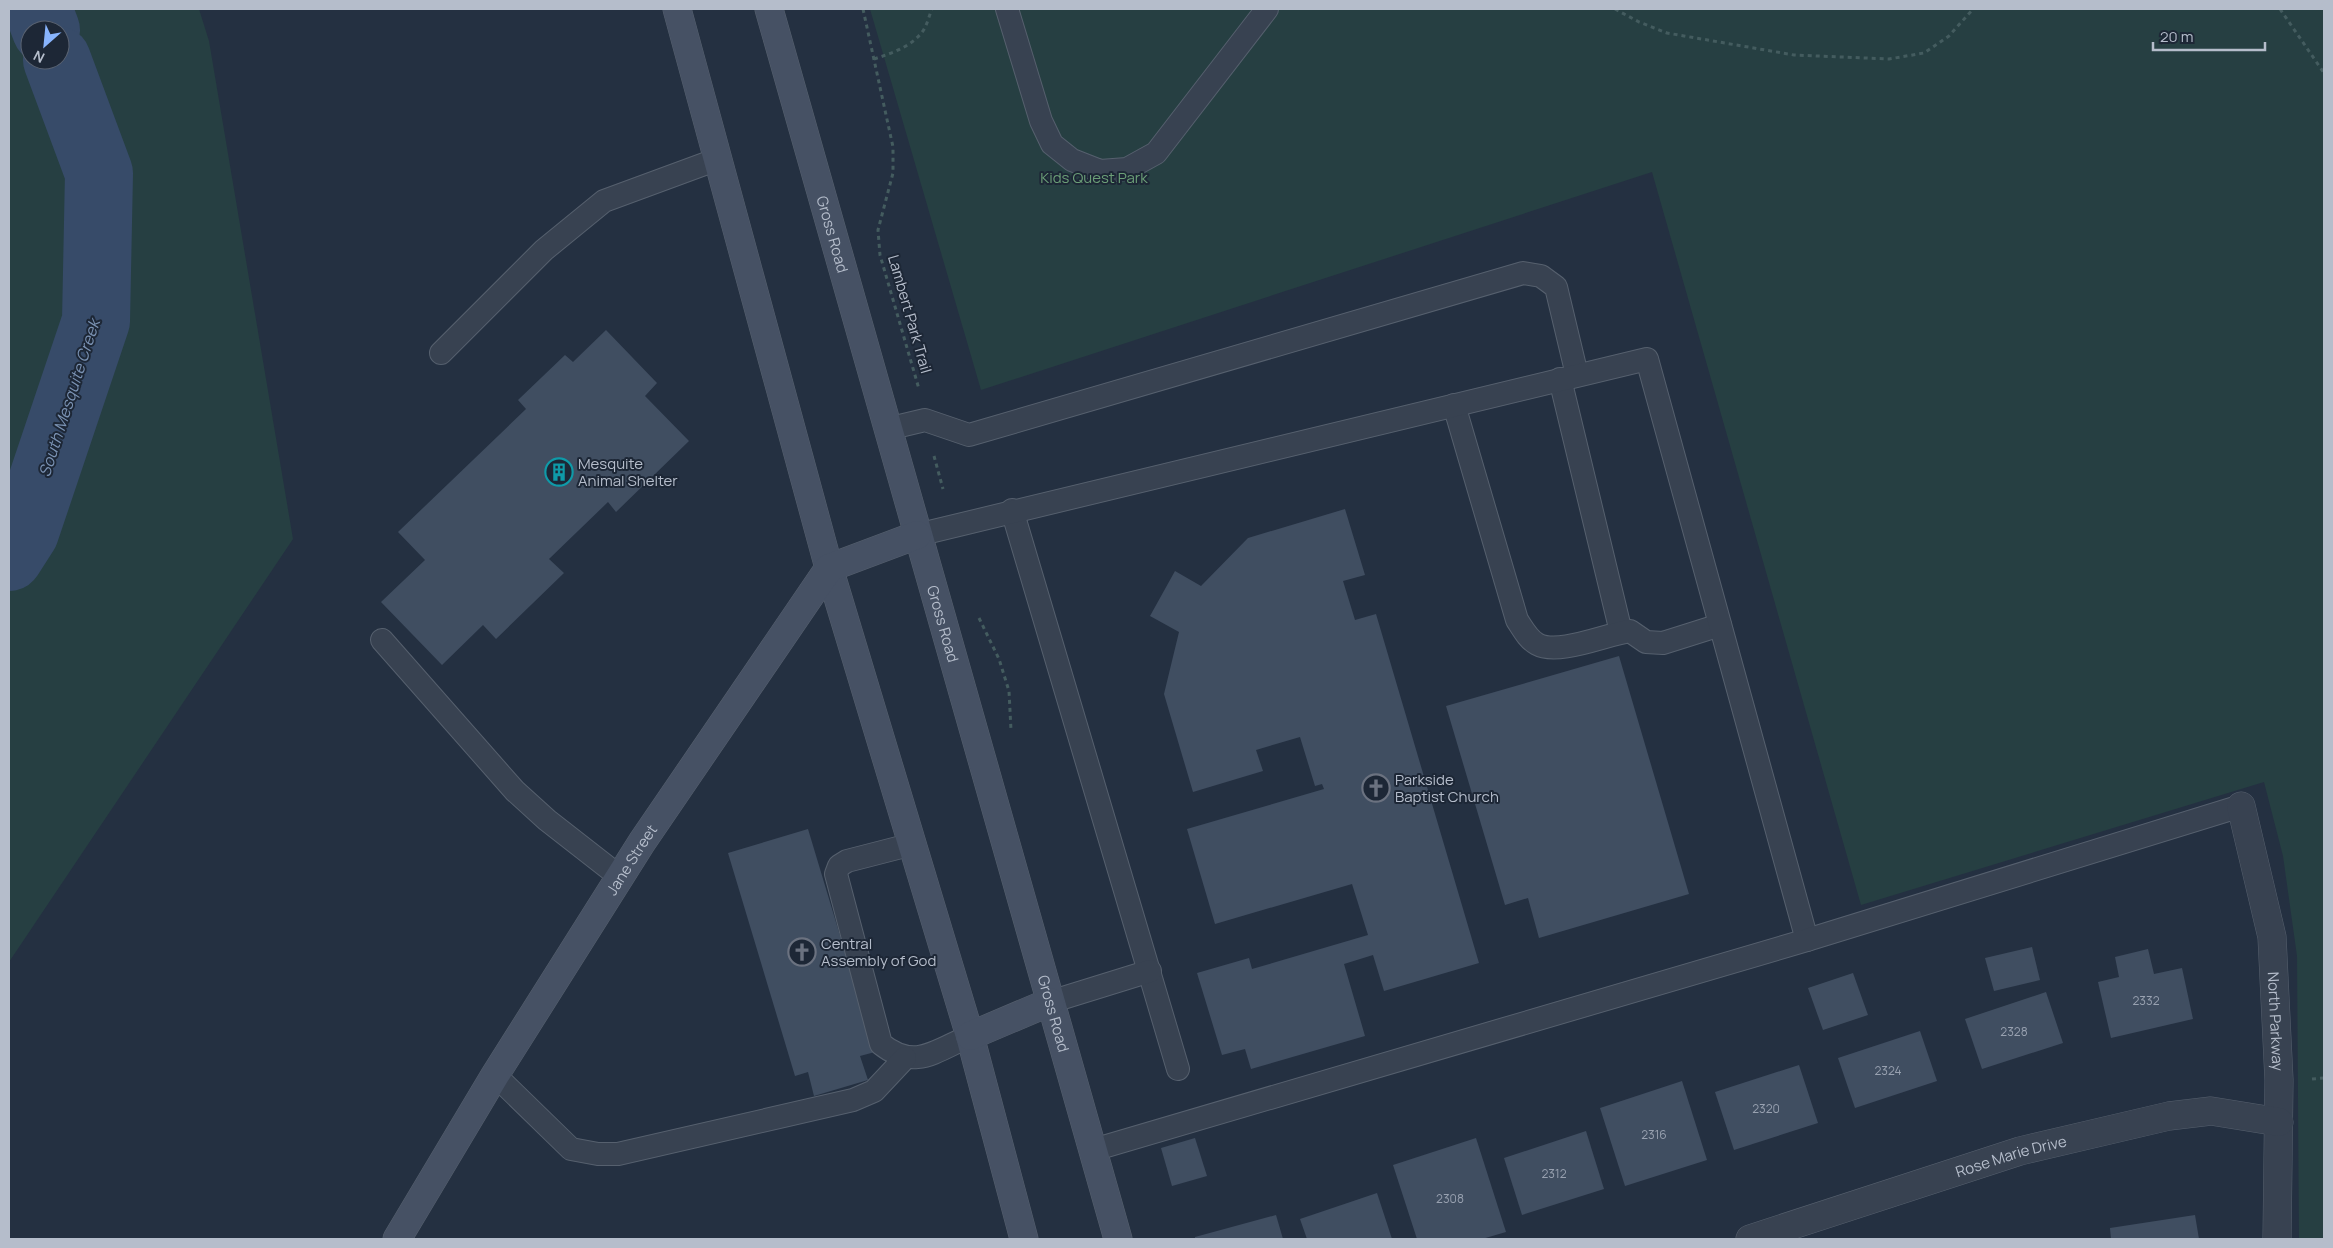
<svg xmlns="http://www.w3.org/2000/svg" width="2333" height="1248" font-family="Manrope,sans-serif">
<rect width="100%" height="100%" fill="#243041"/>
<g fill="#263f42" fill-rule="evenodd">
<path d="M9,9H199L209,41L293,539L9,962ZM30,30H60V60H30Z"/>
<path d="M870,9H2324V1239H2299L2297,956L2283,856L2264,782L1861,905L1652,172L981,390Z"/>
</g>
<g fill="none" stroke-linecap="round" stroke-linejoin="round">
<g stroke="#374b69" stroke-width="68">
<path d="M38,9L46,30"/>
<path d="M9,557L25,532L96,321L99,173L57,60"/>
</g>
</g>
<g fill="#404e61">
<path d="M606,330L657,383L645,396L689,441L616,512L608,502L549,559L564,573L496,639L483,625L442,665L381,602L425,560L398,532L526,409L518,400L565,355L573,362Z"/>
<path d="M1345,509L1365,575L1343,581L1355,620L1376,614L1479,963L1384,991L1373,955L1344,964L1365,1036L1251,1069L1245,1049L1222,1055L1197,973L1249,958L1252,969L1368,935L1352,884L1215,924L1187,829L1324,789L1322,784L1315,786L1300,737L1256,750L1263,771L1193,792L1164,694L1179,632L1150,616L1175,571L1201,586L1248,538Z"/>
<path d="M1619,656L1689,894L1539,938L1528,898L1505,905L1446,706Z"/>
<path d="M808,829L875,1052L860,1056L868,1080L814,1096L808,1072L795,1076L728,853Z"/>
<path d="M2032,947L2040,980L1994,991L1985,958Z"/>
<path d="M2148,949L2154,974L2182,968L2193,1019L2111,1038L2098,982L2119,977L2115,957Z"/>
<path d="M1853,973L1868,1015L1823,1030L1808,988Z"/>
<path d="M2046,992L2063,1043L1982,1069L1965,1019Z"/>
<path d="M1920,1031L1937,1081L1855,1108L1838,1058Z"/>
<path d="M1799,1065L1818,1123L1734,1150L1715,1092Z"/>
<path d="M1682,1081L1707,1160L1625,1186L1600,1108Z"/>
<path d="M1586,1131L1604,1189L1522,1215L1504,1158Z"/>
<path d="M1195,1138L1207,1176L1172,1186L1161,1148Z"/>
<path d="M1476,1138L1506,1232L1482,1239H1417L1393,1165Z"/>
<path d="M1377,1193L1392,1239H1307L1300,1219Z"/>
<path d="M1276,1215L1283,1239H1195V1237Z"/>
<path d="M2195,1215L2199,1239H2111L2110,1228Z"/>
</g>
<g fill="none" stroke-linecap="round" stroke-linejoin="round">
<g stroke="#56606e" stroke-width="24">
<g id="lane">
<path d="M1007,9L1041,121L1052,144L1072,160L1100,171L1127,169L1156,153L1267,9"/>
<path d="M441,353L544,250L604,201L718,159"/>
<path d="M1560,379L1621,632"/>
<path d="M1454,405L1517,620C1523,629 1528,639 1537,644C1558,656 1607,634 1630,631L1646,642L1663,643L1720,625"/>
<path d="M887,429L925,420L969,435L1523,273L1541,276L1556,287L1577,375"/>
<path d="M1012,510L1178,1069"/>
<path d="M917,535L1647,359L1807,940"/>
<path d="M382,640L515,791L547,820L620,877"/>
<path d="M913,844L847,861L839,866L836,874L881,1044C915,1071 935,1051 970,1036"/>
<path d="M1050,1002L1150,971"/>
<path d="M495,1075L571,1149L598,1154H618L853,1100L874,1091L905,1058"/>
<path d="M1093,1150L1807,940L2241,806"/>
</g>
</g>
<g stroke="#56606e" stroke-width="29">
<g id="street">
<path id="s1" d="M2241,806L2272,937L2279,1080L2277,1239"/>
<path id="s2" d="M1750,1239L2020,1151L2169,1116L2211,1111L2279,1122"/>
</g>
</g>
<g stroke="#56606e" stroke-width="29">
<g id="secondary">
<path d="M677,9L829,568L970,1036L1024,1239"/>
<path id="s3" d="M769,9L1118,1239"/>
<path d="M970,1036L1050,1002"/>
<path id="s4" d="M397,1239L495,1075L642,842L829,568L917,535"/>
</g>
</g>
<g stroke="#445c5f" stroke-width="3" stroke-dasharray="4 4" stroke-linecap="butt">
<path d="M863,9L893,147V173L878,230L880,255L919,389"/>
<path d="M1615,9L1639,22L1667,33L1794,55L1889,59L1924,53L1949,36L1973,9"/>
<path d="M2280,9L2324,73"/>
<path d="M874,59C892,53 911,47 923,31C927,25 929,16 932,9"/>
<path d="M934,456L943,489"/>
<path d="M979,618L999,659L1009,691L1011,730"/>
<path d="M2312,1079L2324,1078"/>
</g>
<use href="#lane" stroke="#384251" stroke-width="22"/>
<use href="#street" stroke="#384251" stroke-width="28"/>
<use href="#secondary" stroke="#465164" stroke-width="28"/>
</g>
<defs>
<g id="building-ring" transform="scale(1.4375)"><circle r="9.5" fill="#1d2736" stroke="#0f9aa8" stroke-width="1.5"/><path d="M-4-6H4V6H1V3H-1V6H-4ZM-2.5-4.3h1.7v1.8h-1.7ZM.8-4.3h1.7v1.8H.8ZM-2.5-1h1.7V.8h-1.7ZM.8-1h1.7V.8H.8Z" fill="#0f9aa8"/></g>
<g id="church-ring" transform="scale(1.4375)"><circle r="9.5" fill="#1d2736" stroke="#6b7280" stroke-width="1.5"/><path d="M-1.2-6h2.4v3.5h3.3v2.4h-3.3V6h-2.4V-.1h-3.3v-2.4h3.3Z" fill="#6b7280"/></g>
</defs>
<g fill-rule="evenodd">
<use href="#building-ring" x="559" y="472"/>
<use href="#church-ring" x="1376" y="788"/>
<use href="#church-ring" x="802" y="952"/>
</g>
<g text-anchor="middle" dominant-baseline="central" stroke-width="4" stroke-linejoin="round" paint-order="stroke">
<g font-size="12" fill="#98a1b0">
<text x="2146" y="1000">2332</text>
<text x="2014" y="1031">2328</text>
<text x="1888" y="1070">2324</text>
<text x="1766" y="1108">2320</text>
<text x="1654" y="1134">2316</text>
<text x="1554" y="1173">2312</text>
<text x="1450" y="1198">2308</text>
</g>
<g font-size="15" fill="#6b9e77" stroke="#1d2736">
<text x="1094" y="177">Kids Quest Park</text>
</g>
<g font-size="15" fill="#b5bdcb" stroke="#1d2736">
<text stroke="none"><textPath href="#s3" startOffset="234">Gross Road</textPath></text>
<text transform="translate(910 314) rotate(74)">Lambert Park Trail</text>
<text stroke="none"><textPath href="#s3" startOffset="639">Gross Road</textPath></text>
<text stroke="none"><textPath href="#s4" startOffset="446">Jane Street</textPath></text>
<text stroke="none"><textPath href="#s3" startOffset="1044">Gross Road</textPath></text>
<text stroke="none"><textPath href="#s1" startOffset="219">North Parkway</textPath></text>
<text stroke="none"><textPath href="#s2" startOffset="274">Rose Marie Drive</textPath></text>
</g>
<g font-size="15" fill="#b5bdcb" stroke="#1d2736" text-anchor="start">
<text x="578" y="463">Mesquite<tspan x="578" dy="17">Animal Shelter</tspan></text>
<text x="1395" y="779">Parkside<tspan x="1395" dy="17">Baptist Church</tspan></text>
<text x="821" y="943">Central<tspan x="821" dy="17">Assembly of God</tspan></text>
</g>
<g font-size="16" font-style="italic" fill="#7b93b4" stroke="#1d2736">
<text transform="translate(69 398) rotate(-72)">South Mesquite Creek</text>
</g>
</g>
<rect width="2333" height="1248" fill="none" stroke="#b5bdcb" stroke-width="20"/>
<g transform="translate(45 45) rotate(207)"><circle r="24" fill="#1d2736" stroke="#5a6372"/>
<path d="M0-4L9 19L0 12L-9 19Z" fill="#88b4fd"/>
<text y="-8" font-size="14" font-weight="bold" text-anchor="middle" fill="#b5bdcb">N</text>
</g>
<path d="M2153 42v8h112v-8" fill="none" stroke="#b5bdcb" stroke-width="2.5"/>
<text x="2160" y="42" font-size="15" fill="#b5bdcb" stroke="#1d2736" stroke-width="4" paint-order="stroke">20 m</text>
</svg>
